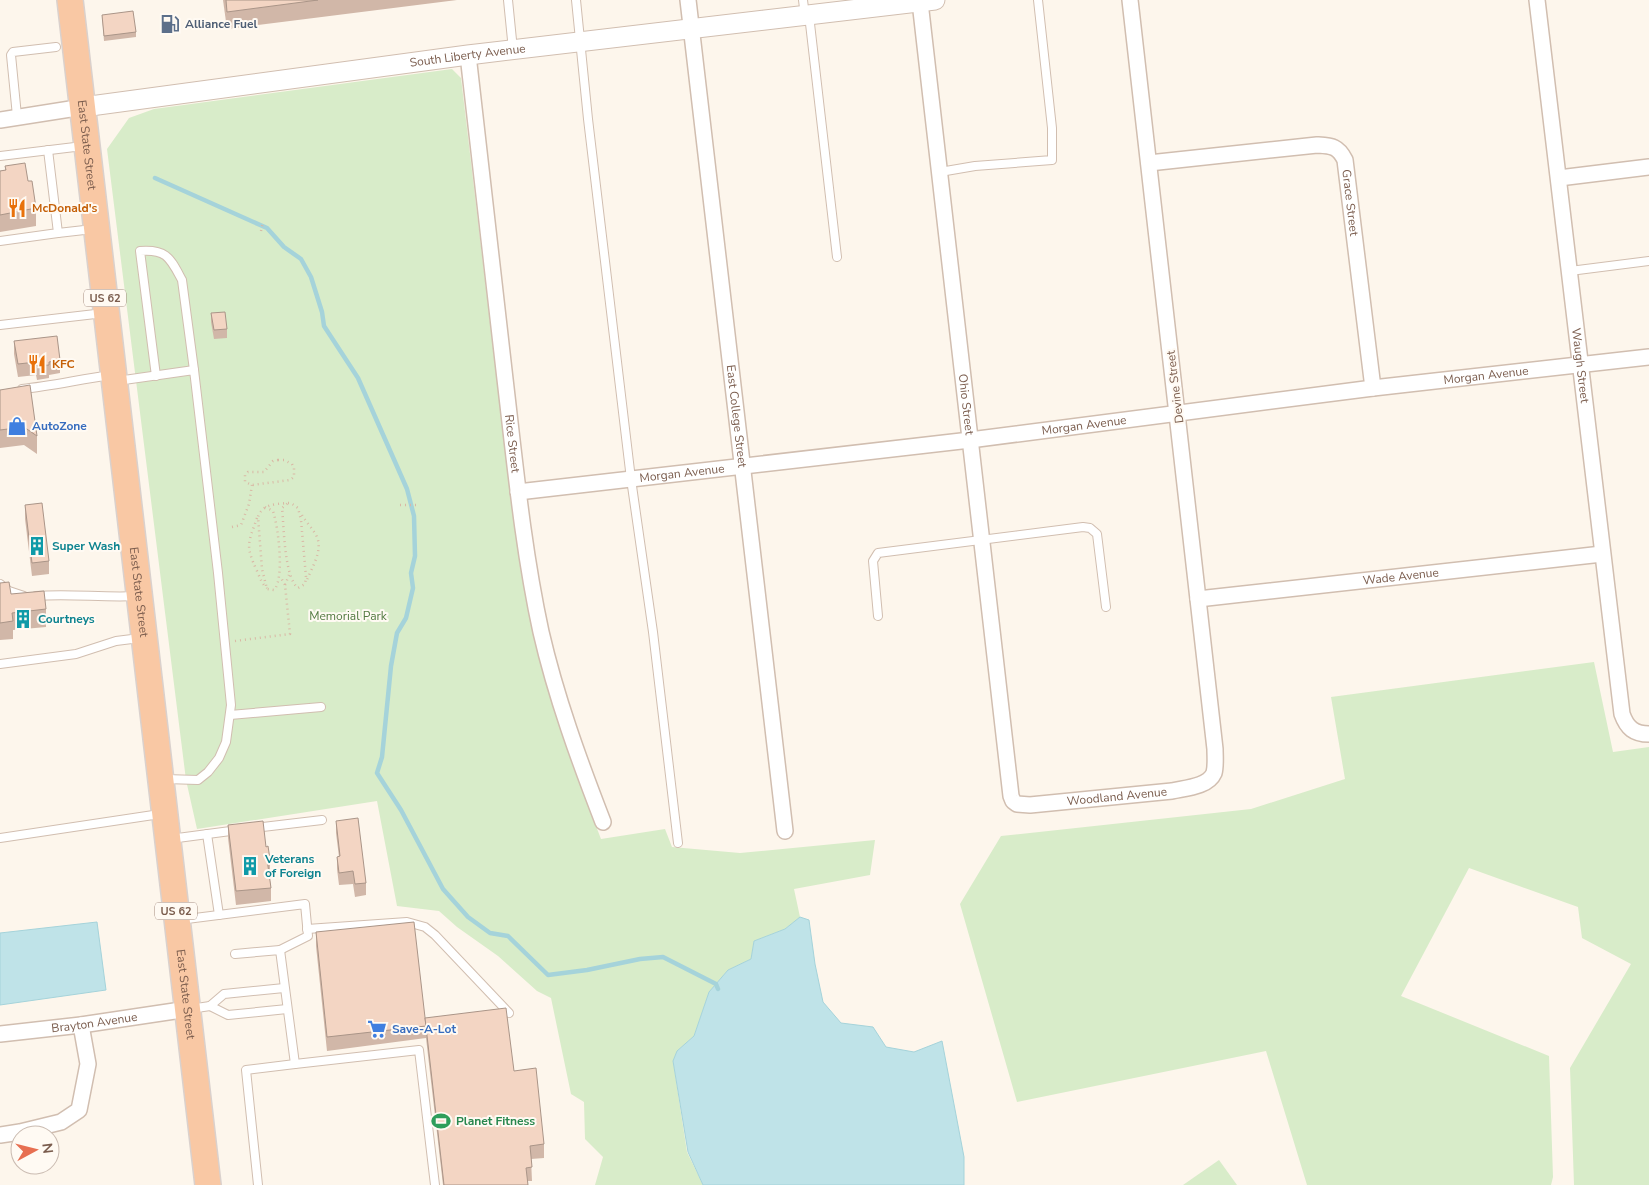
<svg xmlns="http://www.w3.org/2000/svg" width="1649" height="1185" font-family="'Nunito Sans',sans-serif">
<rect width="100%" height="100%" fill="#fdf6ec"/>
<g fill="#d8ecc9">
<path d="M452,69L461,78L510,491L526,586L532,619L572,764L601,839L665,829L672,847L740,853L875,840L870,875L794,889L800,917L785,929L754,941L751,959L728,970L709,992L694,1036L677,1051L673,1061L687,1152L703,1185H595L603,1157L585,1139L584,1102L571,1094L551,998L537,991L498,956L457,927L439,911L397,906L377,801L197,829L186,780L107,149L129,118L154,109Z"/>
<path d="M1594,662L1613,752L1649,747V1185H1574L1570,1068L1631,964L1582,938L1578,907L1469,868L1401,996L1549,1056L1553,1177L1551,1185H1307L1266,1051L1017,1102L960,904L1001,836L1251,809L1345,779L1331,697Z"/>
<path d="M1219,1160L1237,1185H1183Z"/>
</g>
<g fill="#bfe3e8" stroke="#a5d3da">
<path d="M800,917L809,920L815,964L823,1002L841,1023L873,1027L886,1047L914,1052L942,1041L964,1157V1185H703L688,1152L673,1061L677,1051L694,1036L709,992L728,970L751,959L754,941L785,929Z"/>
<path d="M97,922L106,990L0,1005V933Z"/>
</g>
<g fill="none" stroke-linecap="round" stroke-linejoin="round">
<path stroke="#a5d3da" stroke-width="4.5" d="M155,178L267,228L284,247L301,259L311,277L322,312L324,326L358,378L407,489L414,516L415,556L411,573L413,588L406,618L397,633L391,666L382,757L377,773L401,810L443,889L468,917L490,933L508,936L548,975L587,970L640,959L663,957L716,984L718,989"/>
<g stroke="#d1beb0" stroke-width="10">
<g id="service">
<path d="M508,0L513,50"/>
<path d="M576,0L588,119L631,479L653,632L678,843"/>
<path d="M803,0L805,16"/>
<path d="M809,15L837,257"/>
<path d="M17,116L11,55L13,52L56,47"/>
<path d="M0,156L83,146"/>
<path d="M940,172L975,166L1052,160V128L1038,0"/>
<path d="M58,233L93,229"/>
<path d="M0,241L58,233L48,150"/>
<path d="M1570,271L1649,261"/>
<path d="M0,325L104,313"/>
<path d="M156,376L140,251C167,249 170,258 182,280L194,370"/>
<path d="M117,381L194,370L218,573L231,705L226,742L219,758L208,772L198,780L165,779"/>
<path d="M22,389C52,386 81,379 112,375"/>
<path d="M0,584L9,591L24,596"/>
<path d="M36,596C70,593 103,598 137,596"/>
<path d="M878,616L873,561L878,553L1083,527L1090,528L1097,534L1106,607"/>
<path d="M0,664L76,654L116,641L140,638"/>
<path d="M230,715L321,707"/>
<path d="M254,828L322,820"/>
<path d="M207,834L219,915"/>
<path d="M0,838L160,814"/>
<path d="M170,839L238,830"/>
<path d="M179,920L305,904L308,936L280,950"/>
<path d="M307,929L407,922L425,927L435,935L509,1013"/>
<path d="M235,954L280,950L295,1064L246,1070L258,1185"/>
<path d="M210,1006L228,1015L287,1009"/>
<path d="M190,1009L210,1006L224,994L284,988"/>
<path d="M295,1064L419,1050L435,1185"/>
</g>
</g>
<g stroke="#d1beb0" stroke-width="18">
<g id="minor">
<path id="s1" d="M688,0L785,831"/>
<path id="s2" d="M1537,0L1622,714C1627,728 1634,734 1649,734"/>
<path id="s3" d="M920,2L1011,796L1013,801L1017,804L1030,805L1172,791C1185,788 1208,787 1214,773C1216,766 1215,756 1215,749L1130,0"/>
<path id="s4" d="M468,55C480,163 493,271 505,379C515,464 523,549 541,632C556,697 579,760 603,822"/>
<path d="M0,120L83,107"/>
<path id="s5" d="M1149,163L1317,145C1332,146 1338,146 1345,160L1373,388"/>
<path d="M1559,178L1649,167"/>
<path id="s6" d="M518,492L970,440L1373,388L1649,357"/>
<path id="s7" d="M1198,599L1602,554"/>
<path id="s8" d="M0,1034L81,1025L188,1009"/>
<path d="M0,1135L20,1132L61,1122L79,1110L88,1064L81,1025"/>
</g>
</g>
<g stroke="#d1beb0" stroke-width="21">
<g id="tertiary">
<path id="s9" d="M83,107L468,55L935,0"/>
</g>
</g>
<g stroke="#dad1cd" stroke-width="28">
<g id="trunk">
<path id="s10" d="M70,0L208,1185"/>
</g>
</g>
<g stroke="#d9b8a5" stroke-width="2.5" stroke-dasharray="1 4" stroke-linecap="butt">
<path d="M261,231L263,222"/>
<path d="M278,460H284L292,464L294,468V477L290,480L252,485L245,482V475L248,472H264L273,461Z"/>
<path d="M288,503H291L298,508L301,520L306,577L305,584L298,588C284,577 284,526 282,508Z"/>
<path d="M400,505H419"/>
<path d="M265,507L273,511C278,526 285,578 274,590L267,589L262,569L258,517C262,504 276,504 288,503"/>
<path d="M302,515C306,522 312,528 316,535C324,549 312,567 307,580"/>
<path d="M257,518C248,544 245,545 257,571C260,578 262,584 267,588"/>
<path d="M232,527L241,525L249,504L252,485"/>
<path d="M285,585L289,575"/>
<path d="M235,641L290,634L285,585L280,576"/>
</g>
<use href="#service" stroke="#fff" stroke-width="8"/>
<use href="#minor" stroke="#fff" stroke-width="15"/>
<use href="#tertiary" stroke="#fff" stroke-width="19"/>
<use href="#trunk" stroke="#f9c8a4" stroke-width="25"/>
</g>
<g fill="#d1b7a8">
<path d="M223,0H457L227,29Z"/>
<path d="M102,15L136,32V37L104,41Z"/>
<path d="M5,166L28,181L36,208V226L0,232V171L5,170Z"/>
<path d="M211,313L227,329V338L214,339L211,322Z"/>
<path d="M14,341L60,360V373L49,375V378L37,380L36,375L18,377L14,354Z"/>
<path d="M0,390L37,436V454L24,445L0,448Z"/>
<path d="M25,505L49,561V574L32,576L25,519Z"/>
<path d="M0,583L11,594L46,609V627L13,630V639L0,640Z"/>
<path d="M336,821L366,883V895L355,897L353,884L339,885L337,869V857H339L336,833Z"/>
<path d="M228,825L266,847L270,859V873H269L271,888V901L236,905L228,838Z"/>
<path d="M316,932L425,1018L514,1071L544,1144V1158L531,1159L532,1181H528V1185H443L426,1038L327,1051L316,946Z"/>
</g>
<g fill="#f3d5c3" stroke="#aa9588">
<path d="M226,0H318L227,12Z"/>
<path d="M133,11L136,32L104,36L102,15Z"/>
<path d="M25,163L28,181H32L36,208L0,215V171L6,170L5,166Z"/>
<path d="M225,312L227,329L214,330L211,313Z"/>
<path d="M57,336L60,360L49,362V365L37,366L36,362L18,364L14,341Z"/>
<path d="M30,385L37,436L24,427L0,430V390Z"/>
<path d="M42,503L49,561L32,563L25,505Z"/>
<path d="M9,582L11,594L44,591L46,609L12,613L13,621L0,623V583Z"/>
<path d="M358,818L366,883L355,884L353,871L339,873L337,857L340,856L336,821Z"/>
<path d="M263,821L266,847L268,846L270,859H267L271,888L236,891L228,825Z"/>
<path d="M414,922L426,1026L327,1037L316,932Z"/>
<path d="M506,1008L514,1071L536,1068L544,1144L530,1146L532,1167L526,1168L528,1185H444L425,1018Z"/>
</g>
<defs>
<g id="fuel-bare" transform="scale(1.5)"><path d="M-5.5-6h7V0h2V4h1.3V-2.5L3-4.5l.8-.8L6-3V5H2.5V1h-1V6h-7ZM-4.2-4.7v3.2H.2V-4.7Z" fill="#5c6f8a" stroke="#fffaf3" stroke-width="2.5" paint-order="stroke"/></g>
<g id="restaurant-bare" transform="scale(1.5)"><path d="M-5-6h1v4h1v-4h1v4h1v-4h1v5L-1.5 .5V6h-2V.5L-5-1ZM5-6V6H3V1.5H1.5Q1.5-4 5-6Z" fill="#e8710a" stroke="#fffaf3" stroke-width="2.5" paint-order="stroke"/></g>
<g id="shop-bare" transform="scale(1.5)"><path d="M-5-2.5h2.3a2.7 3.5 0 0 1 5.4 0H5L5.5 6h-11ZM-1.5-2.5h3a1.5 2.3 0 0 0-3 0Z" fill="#3f7fe0" stroke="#fffaf3" stroke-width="2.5" paint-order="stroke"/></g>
<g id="building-bare" transform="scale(1.5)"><path d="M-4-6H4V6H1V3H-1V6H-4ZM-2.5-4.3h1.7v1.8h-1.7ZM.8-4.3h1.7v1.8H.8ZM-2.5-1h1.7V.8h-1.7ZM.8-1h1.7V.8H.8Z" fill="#0f9aa8" stroke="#fffaf3" stroke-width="2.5" paint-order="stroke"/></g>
<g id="supermarket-bare" transform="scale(1.5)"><path d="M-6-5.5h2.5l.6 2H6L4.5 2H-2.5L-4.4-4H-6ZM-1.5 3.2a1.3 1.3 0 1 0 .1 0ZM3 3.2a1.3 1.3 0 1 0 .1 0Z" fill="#3f7fe0" stroke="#fffaf3" stroke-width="2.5" paint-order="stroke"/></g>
<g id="stadium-bare" transform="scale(1.5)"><path d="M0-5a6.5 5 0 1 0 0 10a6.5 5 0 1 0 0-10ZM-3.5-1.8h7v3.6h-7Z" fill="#2e9e5b" stroke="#fffaf3" stroke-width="2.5" paint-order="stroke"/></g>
</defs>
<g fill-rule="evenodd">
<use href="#fuel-bare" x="170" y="24"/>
<use href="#restaurant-bare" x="17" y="208"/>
<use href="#restaurant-bare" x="37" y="364"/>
<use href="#shop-bare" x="17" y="426"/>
<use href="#building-bare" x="37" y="546"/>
<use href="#building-bare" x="23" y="619"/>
<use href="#building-bare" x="250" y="866"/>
<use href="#supermarket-bare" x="377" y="1029"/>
<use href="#stadium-bare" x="441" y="1121"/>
</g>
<g text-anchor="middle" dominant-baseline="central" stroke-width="4" stroke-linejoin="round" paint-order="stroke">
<g fill="#fffaf3" stroke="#a28b7f" stroke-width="1">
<rect x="84" y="289.5" width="42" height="17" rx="4"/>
<rect x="155" y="902.5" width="42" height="17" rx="4"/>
</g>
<g font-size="11" font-weight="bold" fill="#7a5c4d">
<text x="105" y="298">US 62</text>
<text x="176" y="911">US 62</text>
</g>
<g font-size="12" font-weight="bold" fill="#4e5e75" stroke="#fffaf3" text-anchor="start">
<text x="185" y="24">Alliance Fuel</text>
</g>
<g font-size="12" fill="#7a5c4d" stroke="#fffaf3">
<text stroke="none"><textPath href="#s9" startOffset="388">South Liberty Avenue</textPath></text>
<text stroke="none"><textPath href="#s10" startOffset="146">East State Street</textPath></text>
<text stroke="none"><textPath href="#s5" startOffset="246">Grace Street</textPath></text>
<text stroke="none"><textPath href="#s2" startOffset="368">Waugh Street</textPath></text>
<text stroke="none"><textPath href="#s6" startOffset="975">Morgan Avenue</textPath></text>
<text transform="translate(1175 387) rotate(-97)">Devine Street</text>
<text stroke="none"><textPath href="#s3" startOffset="405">Ohio Street</textPath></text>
<text stroke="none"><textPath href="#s1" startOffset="419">East College Street</textPath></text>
<text stroke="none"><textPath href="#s6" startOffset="570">Morgan Avenue</textPath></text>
<text stroke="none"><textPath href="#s4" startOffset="391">Rice Street</textPath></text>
<text stroke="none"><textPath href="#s6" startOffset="165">Morgan Avenue</textPath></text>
<text stroke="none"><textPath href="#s7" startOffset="204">Wade Avenue</textPath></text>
<text stroke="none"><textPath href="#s10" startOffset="596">East State Street</textPath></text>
<text stroke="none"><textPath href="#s3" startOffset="910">Woodland Avenue</textPath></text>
<text stroke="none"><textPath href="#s10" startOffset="1001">East State Street</textPath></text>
<text stroke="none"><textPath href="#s8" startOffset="95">Brayton Avenue</textPath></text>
</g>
<g font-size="12" font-weight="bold" fill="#c56008" stroke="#fffaf3" text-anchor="start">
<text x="32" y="208">McDonald's</text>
<text x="52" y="364">KFC</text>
</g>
<g font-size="12" font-weight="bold" fill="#366cbe" stroke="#fffaf3" text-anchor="start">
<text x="32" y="426">AutoZone</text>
<text x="392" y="1029">Save-A-Lot</text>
</g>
<g font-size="12" font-weight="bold" fill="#0d838f" stroke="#fffaf3" text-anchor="start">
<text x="52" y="546">Super Wash</text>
<text x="38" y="619">Courtneys</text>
<text x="265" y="859">Veterans<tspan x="265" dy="14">of Foreign</tspan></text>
</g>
<g font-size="12" fill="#537a41" stroke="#fffaf3">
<text x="348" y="616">Memorial Park</text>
</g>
<g font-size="12" font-weight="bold" fill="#27864d" stroke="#fffaf3" text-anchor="start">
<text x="456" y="1121">Planet Fitness</text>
</g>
</g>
<g transform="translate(35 1150) rotate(83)"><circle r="24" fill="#fffaf3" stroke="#cabbb1"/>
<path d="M0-4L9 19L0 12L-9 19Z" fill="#e76f51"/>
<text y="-8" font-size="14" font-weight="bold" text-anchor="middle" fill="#7a5c4d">N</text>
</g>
</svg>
